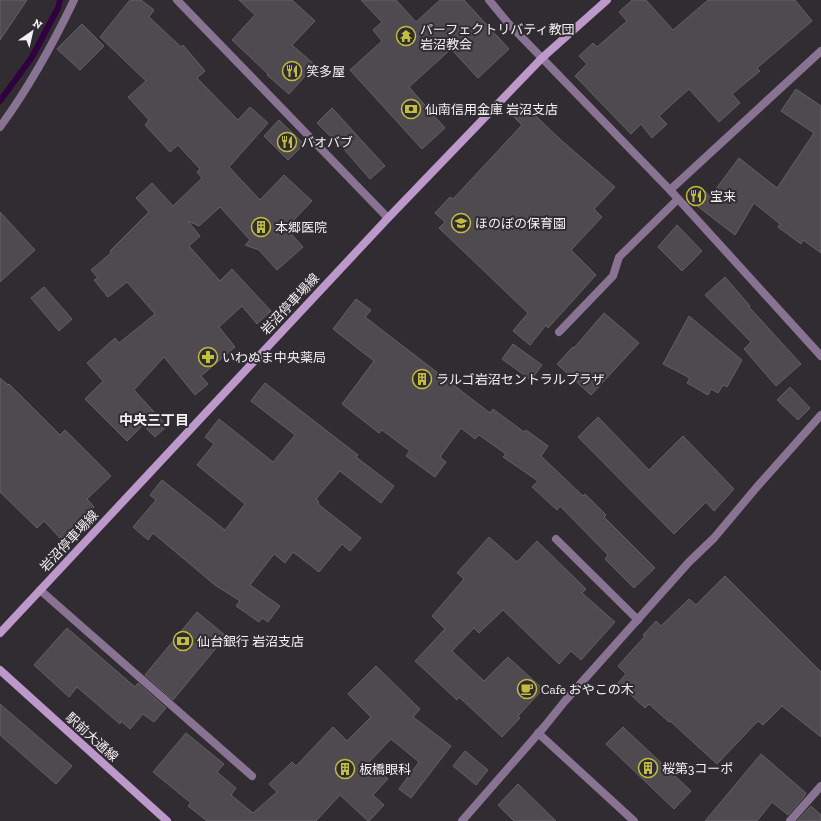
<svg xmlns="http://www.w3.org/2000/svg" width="821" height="821" font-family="'Zilla Slab','Noto Sans JP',serif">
<rect width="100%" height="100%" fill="#302c32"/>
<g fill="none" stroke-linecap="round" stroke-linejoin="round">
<path stroke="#30003f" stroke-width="6" d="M0,101L32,57L58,8L60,0"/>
</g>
<g fill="#4e4a50" stroke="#646066">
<path d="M0,0H27L0,40Z"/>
<path d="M130,0H141L154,10L149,17L181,47L183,45L205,71L197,78L238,120L250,107L268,123L229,167L260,200L284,175L312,201L286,228L303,247L277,270L259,250L245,245L250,240L220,207L199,226L188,221L200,236L189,246L220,281L232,269L271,311L257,324L242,306L219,327L235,347L201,376L208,384L195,395L164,357L134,390L167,426L155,437L143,425L127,441L85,399L103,381L87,363L115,338L119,343L155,314L127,282L108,297L94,280L98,278L91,270L111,253L110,251L149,212L136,198L152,183L173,206L202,178L197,172L200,169L178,145L170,152L145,125L149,120L128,97L146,81L100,37Z"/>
<path d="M239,0H292L315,21L292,45L315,65L289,94L267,75L268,74L232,40L255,15Z"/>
<path d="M361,0H396L416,22L440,0H464L509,49L478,78L451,49L409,87L445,128L422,149L350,70L382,41L373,30L382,22Z"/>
<path d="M632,0H646L673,30L708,0H795L812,21L757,68L760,71L732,94L740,103L719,122L689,89L659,116L667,124L652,138L641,124L631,134L575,76L587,64L579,56L593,43L597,47L627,21L619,12Z"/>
<path d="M82,24L104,46L80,70L57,49Z"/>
<path d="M796,89L821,106V253L803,240L801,244L778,227L780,224L754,203L735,235L692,202L704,190L710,197L739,158L777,188L814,133L781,111Z"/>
<path d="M521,102L562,141L615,187L594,209L602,217L571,250L596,275L548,328L546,325L530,345L513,331L528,313L439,228L445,222L435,213L450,197L453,199L522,125L510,113Z"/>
<path d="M332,108L385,166L370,179L336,140L335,141L317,123Z"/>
<path d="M279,120L304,144L288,160L264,136Z"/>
<path d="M0,212L35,250L0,282Z"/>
<path d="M677,225L702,251L682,271L658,247Z"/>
<path d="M725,277L750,306L749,307L801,364L776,386L744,349L751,342L705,295Z"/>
<path d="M44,287L72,319L59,331L31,298Z"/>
<path d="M356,299L371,310L365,317L490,413L493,409L524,432L526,430L548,446L541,456L583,496L585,494L606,515L604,517L655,568L634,588L605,559L608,555L560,506L557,510L532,487L538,481L503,457L506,454L479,435L475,439L461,428L440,457L446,462L435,477L406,456L410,451L382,430L379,433L342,404L374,361L333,329Z"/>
<path d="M604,313L639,343L591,395L557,364L573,347L574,348Z"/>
<path d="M689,316L742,360L727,387L723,385L718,393L711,389L708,395L687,383L690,378L663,364Z"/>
<path d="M513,344L542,365L531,380L502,359Z"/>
<path d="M0,378L8,385L9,384L60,435L65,430L111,476L87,499L94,507L75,524L77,526L62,540L44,521L37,528L0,492Z"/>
<path d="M265,383L358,455L356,457L394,486L381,503L340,471L316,499L319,502L318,504L361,538L350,551L342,544L319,572L293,552L285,563L274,554L250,585L280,606L268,622L262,618L259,622L236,606L240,601L215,585L153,533L148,540L133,527L156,500L150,495L162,480L225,530L245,504L197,465L214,444L205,437L219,419L273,462L295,435L251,401Z"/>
<path d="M790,387L810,408L798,420L777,400Z"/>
<path d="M598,417L649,470L683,436L734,489L714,511L706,502L674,534L578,437Z"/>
<path d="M489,537L517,562L537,541L586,589L582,593L615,622L581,660L571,651L559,664L503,610L479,633L474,628L452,651L484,681L508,657L543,689L518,716L520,718L502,737L459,697L457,700L415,661L445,629L432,616L464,579L457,573Z"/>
<path d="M725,576L821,672V737L782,706L763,725L758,721L717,764L670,721L669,722L649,704L645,708L618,683L626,674L618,666L645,636L643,635L656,621L661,626L689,599L696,605Z"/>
<path d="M197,612L226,636L173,700L145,675Z"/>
<path d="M67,628L135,687L138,683L166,708L154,722L143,714L130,729L121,721L120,724L77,687L69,697L34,665Z"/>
<path d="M376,666L420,709L413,717L451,746L411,798L399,789L419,762L391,739L369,762L388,779L373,795L384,805L369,821H368L340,795L316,821H207L188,806L191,803L153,772L186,733L224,764L217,772L236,788L231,795L253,813L277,792L269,784L292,762L296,766L333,727L347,741L371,717L348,694Z"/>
<path d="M0,704L72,766L56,784L0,735Z"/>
<path d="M623,727L691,791L674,809L606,744Z"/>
<path d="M465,751L488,770L476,785L453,766Z"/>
<path d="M761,754L806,793L803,798L788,815L772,802L757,821H705Z"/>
<path d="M518,784L556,821H514L498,805Z"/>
<path d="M811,806L821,815V821H797Z"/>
</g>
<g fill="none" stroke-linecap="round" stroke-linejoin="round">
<path stroke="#897392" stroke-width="8" d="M40,590L252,776"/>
<g stroke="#897392" stroke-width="8">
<path d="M177,0L388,218"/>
<path d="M489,0L508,23L670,190L821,356"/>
<path d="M0,127C30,86 52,46 74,0"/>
<path d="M670,190L821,51"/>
<path d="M559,332L613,276L619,257L678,199"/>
<path d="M556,539L638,620"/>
<path d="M538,733L634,821"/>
<path d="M462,821L544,727L565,701L689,562L714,538L756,488L821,415"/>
<path d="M790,821L821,786"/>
</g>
<g stroke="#bd99cb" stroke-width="8">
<path d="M0,633L388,218L542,58L607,0"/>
<path d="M0,670L167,821"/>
</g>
</g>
<defs>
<g id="temple-ring" transform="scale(1)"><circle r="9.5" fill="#302c32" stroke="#c3bd3e" stroke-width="1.5"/><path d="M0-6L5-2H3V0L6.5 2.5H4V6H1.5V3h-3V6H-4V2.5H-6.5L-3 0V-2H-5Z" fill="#c3bd3e"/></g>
<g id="restaurant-ring" transform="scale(1)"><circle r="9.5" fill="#302c32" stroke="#c3bd3e" stroke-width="1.5"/><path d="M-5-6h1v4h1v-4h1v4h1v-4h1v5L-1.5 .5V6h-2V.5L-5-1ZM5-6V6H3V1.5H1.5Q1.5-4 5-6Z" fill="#c3bd3e"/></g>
<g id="bank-ring" transform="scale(1)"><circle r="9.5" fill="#302c32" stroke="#c3bd3e" stroke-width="1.5"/><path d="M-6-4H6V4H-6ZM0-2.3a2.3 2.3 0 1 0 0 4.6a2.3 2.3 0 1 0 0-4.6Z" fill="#c3bd3e"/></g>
<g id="school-ring" transform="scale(1)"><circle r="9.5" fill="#302c32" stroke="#c3bd3e" stroke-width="1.5"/><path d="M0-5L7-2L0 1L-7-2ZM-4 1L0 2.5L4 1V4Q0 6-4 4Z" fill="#c3bd3e"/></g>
<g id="building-ring" transform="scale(1)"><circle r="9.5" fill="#302c32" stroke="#c3bd3e" stroke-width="1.5"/><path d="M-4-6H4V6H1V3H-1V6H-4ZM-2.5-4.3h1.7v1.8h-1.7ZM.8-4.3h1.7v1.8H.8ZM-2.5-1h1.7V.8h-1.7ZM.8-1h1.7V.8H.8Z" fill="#c3bd3e"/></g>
<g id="pharmacy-ring" transform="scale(1)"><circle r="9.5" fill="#302c32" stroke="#c3bd3e" stroke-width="1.5"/><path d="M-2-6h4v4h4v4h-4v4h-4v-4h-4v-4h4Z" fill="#c3bd3e"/></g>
<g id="cafe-ring" transform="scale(1)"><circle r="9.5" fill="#302c32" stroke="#c3bd3e" stroke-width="1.5"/><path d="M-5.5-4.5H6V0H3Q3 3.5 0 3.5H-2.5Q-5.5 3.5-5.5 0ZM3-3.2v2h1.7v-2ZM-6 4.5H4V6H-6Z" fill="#c3bd3e"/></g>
</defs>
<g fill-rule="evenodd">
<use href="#temple-ring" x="406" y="36"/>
<use href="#restaurant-ring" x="292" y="71"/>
<use href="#bank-ring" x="411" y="109"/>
<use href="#restaurant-ring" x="287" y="142"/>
<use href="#restaurant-ring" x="696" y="196"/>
<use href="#school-ring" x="461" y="223"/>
<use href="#building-ring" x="261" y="227"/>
<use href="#pharmacy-ring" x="208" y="357"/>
<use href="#building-ring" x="422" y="379"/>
<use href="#bank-ring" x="183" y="641"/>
<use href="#cafe-ring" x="527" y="689"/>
<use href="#building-ring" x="648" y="768"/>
<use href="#building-ring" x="345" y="769"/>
</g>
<g text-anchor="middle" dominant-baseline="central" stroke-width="4" stroke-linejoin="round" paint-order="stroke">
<g font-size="13" fill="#f3f1f4" stroke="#302c32" text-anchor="start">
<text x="420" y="29">パーフェクトリバティ教団<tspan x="420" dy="15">岩沼教会</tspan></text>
<text x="306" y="71">笑多屋</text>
<text x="425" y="109">仙南信用金庫 岩沼支店</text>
<text x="301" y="142">バオバブ</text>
<text x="710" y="196">宝来</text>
<text x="475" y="223">ほのぼの保育園</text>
<text x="275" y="227">本郷医院</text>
<text x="222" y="357">いわぬま中央薬局</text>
<text x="436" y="379">ラルゴ岩沼セントラルプラザ</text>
<text x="197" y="641">仙台銀行 岩沼支店</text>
<text x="541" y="689">Cafe おやこの木</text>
<text x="662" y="768">桜第3コーポ</text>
<text x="359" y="769">板橋眼科</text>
</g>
<g font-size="13" fill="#f3f1f4" stroke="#302c32">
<text transform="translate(290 304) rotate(-47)">岩沼停車場線</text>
<text transform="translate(69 541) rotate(-47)">岩沼停車場線</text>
<text transform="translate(92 737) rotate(42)">駅前大通線</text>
</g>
<g font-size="14" font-weight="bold" fill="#f3f1f4" stroke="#302c32">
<text x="154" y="420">中央三丁目</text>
</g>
</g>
<g transform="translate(32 32) rotate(34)" stroke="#302c32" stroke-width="3" paint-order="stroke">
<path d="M0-3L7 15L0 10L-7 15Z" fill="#f3f1f4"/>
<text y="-6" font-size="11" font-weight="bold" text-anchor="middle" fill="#f3f1f4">N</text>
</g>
</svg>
